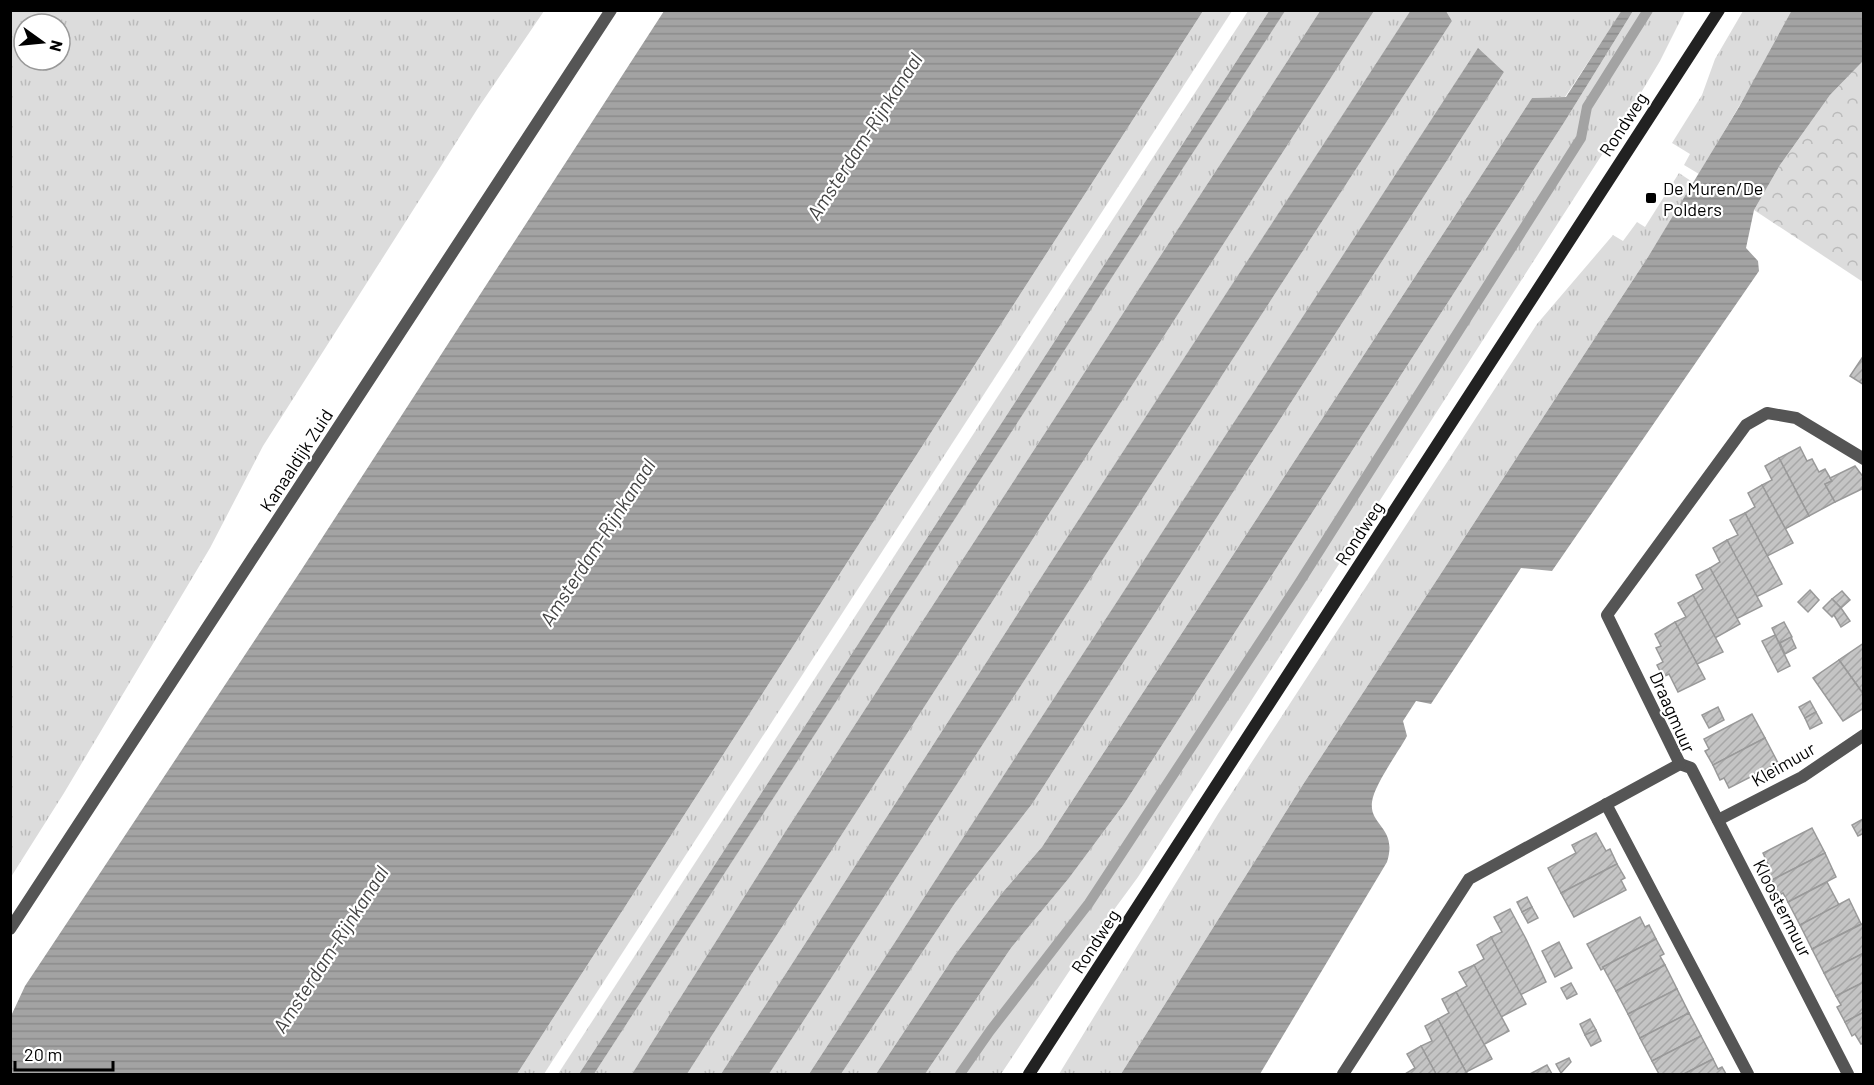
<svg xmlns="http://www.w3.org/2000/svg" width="1874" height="1085" font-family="Barlow,sans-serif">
<defs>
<pattern id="grass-tufts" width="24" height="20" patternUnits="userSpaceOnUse" patternTransform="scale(1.5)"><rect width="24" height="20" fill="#dcdcdc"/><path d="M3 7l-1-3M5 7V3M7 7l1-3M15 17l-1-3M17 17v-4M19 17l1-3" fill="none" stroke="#bbb"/></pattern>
<pattern id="park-crowns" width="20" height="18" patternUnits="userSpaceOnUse" patternTransform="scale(1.5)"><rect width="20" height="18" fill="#dcdcdc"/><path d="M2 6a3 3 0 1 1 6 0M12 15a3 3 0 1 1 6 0" fill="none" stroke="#bbb"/></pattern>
<pattern id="water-rules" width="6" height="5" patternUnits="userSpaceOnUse" patternTransform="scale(1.5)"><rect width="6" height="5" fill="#a3a3a3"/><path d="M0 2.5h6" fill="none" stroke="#8b8b8b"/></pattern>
<pattern id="building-hatch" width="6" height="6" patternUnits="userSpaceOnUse" patternTransform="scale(1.5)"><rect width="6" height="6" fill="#c4c4c4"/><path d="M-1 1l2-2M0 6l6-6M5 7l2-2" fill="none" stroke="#a7a7a7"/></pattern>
</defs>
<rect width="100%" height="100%" fill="#fff"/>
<g fill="url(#grass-tufts)" fill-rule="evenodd">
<path d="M11,10L544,11L478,108L263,446L210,548L64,793L11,877ZM24,24H60V60H24Z"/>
<path d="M1203,11H1232L544,1074H517Z"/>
<path d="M1248,11H1269L579,1074H558Z"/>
<path d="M1284,11H1320L789,826L632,1074H594Z"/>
<path d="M1374,11H1411L1051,562L721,1074H687Z"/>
<path d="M1446,11H1622L1565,97L1532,98L1042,847L1003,892L955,955L876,1074H841L955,903L1032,804L1504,72L1478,49L809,1074H769L1452,21Z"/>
<path d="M1633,11H1685L1660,61L1630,111L1138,877L1072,967L1001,1074H925L1011,948L1069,878L1124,804L1565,121Z"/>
<path d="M1743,11H1792L1761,69L1699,174L1684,165L1690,154L1672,143L1702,95L1715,59Z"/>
<path d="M1679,173L1694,183L1648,257L1304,783L1121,1074H1059L1218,814L1537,324L1613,235L1623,241L1637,222L1645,227Z"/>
</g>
<path fill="url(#park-crowns)" d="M1863,61V282L1754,210L1780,165L1830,95Z"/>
<g fill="url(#water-rules)">
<path d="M1411,10L1446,11L1452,21L769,1074H721L1051,562Z"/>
<path d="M1622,10L1633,11L1565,121L1124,804L1069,878L1011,948L925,1074H876L955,955L1003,892L1042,847L1532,98L1566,97Z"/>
<path d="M1792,10L1863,11V61L1830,95L1780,165L1754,210L1746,248L1758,261L1759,271L1552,571L1521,568L1431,704L1416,701L1403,721L1407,736C1399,751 1374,785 1372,802C1369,826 1398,827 1387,862L1260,1074H1121L1304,783L1648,257L1739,107Z"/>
<path d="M664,11H1203L517,1074H11V1016L25,986L300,572Z"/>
<path d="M1269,11H1285L594,1074H579Z"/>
<path d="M1320,11H1374L687,1074H632L789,826Z"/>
<path d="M1478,48L1504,72L1032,804L955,903L841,1074H809Z"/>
</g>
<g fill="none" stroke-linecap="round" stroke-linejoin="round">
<path stroke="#a3a3a3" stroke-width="10" d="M960,1074L990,1031L1089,903L1299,583L1581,138L1587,107L1648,10"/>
</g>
<g fill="url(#building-hatch)" stroke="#999" stroke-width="1.5">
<path d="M1864,355V385L1850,376Z"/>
<path d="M1800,447L1807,461L1812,459L1819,472L1825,469L1832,481L1825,484L1835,502L1809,516L1779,458Z"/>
<path d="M1779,458L1809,516L1785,529L1762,485L1772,480L1765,466Z"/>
<path d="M1855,466L1864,478V488L1835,502L1825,484L1832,481L1830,478Z"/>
<path d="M1762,485L1793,543L1767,556L1745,513L1755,507L1748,493Z"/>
<path d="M1745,513L1782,584L1756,597L1727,540L1738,535L1730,520Z"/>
<path d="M1727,540L1762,606L1736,619L1710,568L1720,562L1713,548Z"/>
<path d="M1710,568L1740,624L1715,638L1693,595L1703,589L1696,575Z"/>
<path d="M1810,590L1819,600L1808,612L1798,602Z"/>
<path d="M1842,591L1850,600L1841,608L1832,599Z"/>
<path d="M1693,595L1723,652L1697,664L1675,622L1686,617L1678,603Z"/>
<path d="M1832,599L1841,608L1832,617L1823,608Z"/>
<path d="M1841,608L1850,621L1841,627L1834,615Z"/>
<path d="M1675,622L1705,679L1678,692L1669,674L1663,677L1657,665L1663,662L1656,648L1661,646L1655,634Z"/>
<path d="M1784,622L1792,637L1779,643L1772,628Z"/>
<path d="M1775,635L1790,666L1778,672L1762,641Z"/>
<path d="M1791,637L1796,648L1785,654L1780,643Z"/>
<path d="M1864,643V695L1839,660Z"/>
<path d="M1839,660L1864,695V708L1843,721L1813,678Z"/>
<path d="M1810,701L1816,712L1805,718L1799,707Z"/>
<path d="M1718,707L1724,720L1709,728L1702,715Z"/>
<path d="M1816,712L1822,723L1810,729L1805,718Z"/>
<path d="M1752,714L1765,738L1713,765L1705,751L1709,749L1704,739Z"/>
<path d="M1765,738L1778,763L1729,788L1724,778L1720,780L1713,765Z"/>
<path d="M1863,819L1864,833L1858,836L1852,825Z"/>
<path d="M1812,828L1825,853L1772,880L1764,866L1768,864L1763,853Z"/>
<path d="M1596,833L1606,851L1610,849L1617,864L1561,893L1548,868L1576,853L1572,845Z"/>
<path d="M1825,853L1836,877L1788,902L1783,893L1779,895L1772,880Z"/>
<path d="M1617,864L1625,878L1621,880L1626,890L1574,917L1561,893Z"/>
<path d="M1827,882L1839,905L1800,925L1788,902Z"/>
<path d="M1527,897L1532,907L1522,912L1517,902Z"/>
<path d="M1849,899L1861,924L1812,949L1800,925Z"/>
<path d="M1532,907L1538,918L1528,923L1522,912Z"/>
<path d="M1510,909L1526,939L1546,982L1520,995L1491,937L1502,932L1494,917Z"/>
<path d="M1640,917L1645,927L1649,925L1656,939L1603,967L1604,968L1601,970L1587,944Z"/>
<path d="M1864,923V953L1824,973L1812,949Z"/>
<path d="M1491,937L1526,1004L1501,1017L1474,965L1484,959L1477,945Z"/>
<path d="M1656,939L1664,954L1660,956L1665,965L1616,991L1603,967Z"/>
<path d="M1559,942L1572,968L1555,977L1542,951Z"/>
<path d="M1864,953V982L1836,996L1824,973Z"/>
<path d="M1474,965L1509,1031L1483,1045L1456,992L1467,986L1459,972Z"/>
<path d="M1665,965L1677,989L1628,1014L1616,991Z"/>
<path d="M1864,982V1012L1845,1022L1837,1007L1841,1005L1836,996Z"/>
<path d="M1571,983L1577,994L1567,999L1561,988Z"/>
<path d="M1677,989L1689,1013L1640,1038L1628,1014Z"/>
<path d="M1456,992L1492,1059L1466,1072L1438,1019L1449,1013L1442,999Z"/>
<path d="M1864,1012V1043L1861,1044L1855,1034L1852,1036L1845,1022Z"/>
<path d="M1689,1013L1701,1036L1652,1061L1640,1038Z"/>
<path d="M1438,1019L1466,1072L1468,1074H1436L1421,1046L1432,1041L1425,1026Z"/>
<path d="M1590,1019L1596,1030L1585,1035L1580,1024Z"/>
<path d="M1596,1030L1601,1041L1591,1046L1585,1035Z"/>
<path d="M1701,1036L1713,1059L1684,1074H1659L1652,1061Z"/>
<path d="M1421,1046L1436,1074H1405L1415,1068L1407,1054Z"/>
<path d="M1569,1058L1571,1062L1561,1073L1556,1064Z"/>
<path d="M1713,1059L1718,1069L1722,1067L1726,1074H1684Z"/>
<path d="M1547,1065L1552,1074H1530Z"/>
</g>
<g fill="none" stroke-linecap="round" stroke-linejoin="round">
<g stroke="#555" stroke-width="12">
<path d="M1680,764L1691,768L1848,1074"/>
<path d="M1606,804L1748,1074"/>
<path d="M1718,820L1802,777L1864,735"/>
<path d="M10,929L611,10"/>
<path d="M1343,1074L1469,879L1680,764L1607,615L1746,425L1767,413L1796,418L1864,459"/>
</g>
<path stroke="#222" stroke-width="12" d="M1029,1074L1719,10"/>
</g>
<rect fill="#000" stroke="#fff" stroke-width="2" x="1645" y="192" width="12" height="12" rx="3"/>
<g text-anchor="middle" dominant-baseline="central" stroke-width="4.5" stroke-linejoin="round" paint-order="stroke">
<g font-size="18" fill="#000" stroke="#fff">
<text transform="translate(1623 124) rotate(-57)">Rondweg</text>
<text transform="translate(296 460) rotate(-57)">Kanaaldijk Zuid</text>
<text transform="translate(1359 533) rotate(-57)">Rondweg</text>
<text transform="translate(1673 712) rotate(66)">Draagmuur</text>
<text transform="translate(1783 764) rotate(-30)">Kleimuur</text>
<text transform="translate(1783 908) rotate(63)">Kloostermuur</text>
<text transform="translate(1095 941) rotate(-57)">Rondweg</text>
</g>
<g font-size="18" fill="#000" stroke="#fff" text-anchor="start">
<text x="1663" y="188">De Muren/De<tspan x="1663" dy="21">Polders</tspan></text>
</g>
<g font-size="20" font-style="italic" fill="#444" stroke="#fff">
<text transform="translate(864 136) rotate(-57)">Amsterdam-Rijnkanaal</text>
<text transform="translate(597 542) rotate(-57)">Amsterdam-Rijnkanaal</text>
<text transform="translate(330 949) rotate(-57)">Amsterdam-Rijnkanaal</text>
</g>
</g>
<rect width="1874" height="1085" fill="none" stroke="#000000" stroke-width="24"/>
<g transform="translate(42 42) rotate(105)"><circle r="28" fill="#ffffff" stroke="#999999" stroke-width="1.5"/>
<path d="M0-4.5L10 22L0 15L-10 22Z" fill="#000000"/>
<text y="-9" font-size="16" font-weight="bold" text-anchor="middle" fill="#000000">N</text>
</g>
<path d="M15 1061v9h98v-9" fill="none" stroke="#000000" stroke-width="3"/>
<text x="24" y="1061" font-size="18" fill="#000000" stroke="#ffffff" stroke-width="4.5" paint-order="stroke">20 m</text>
</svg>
